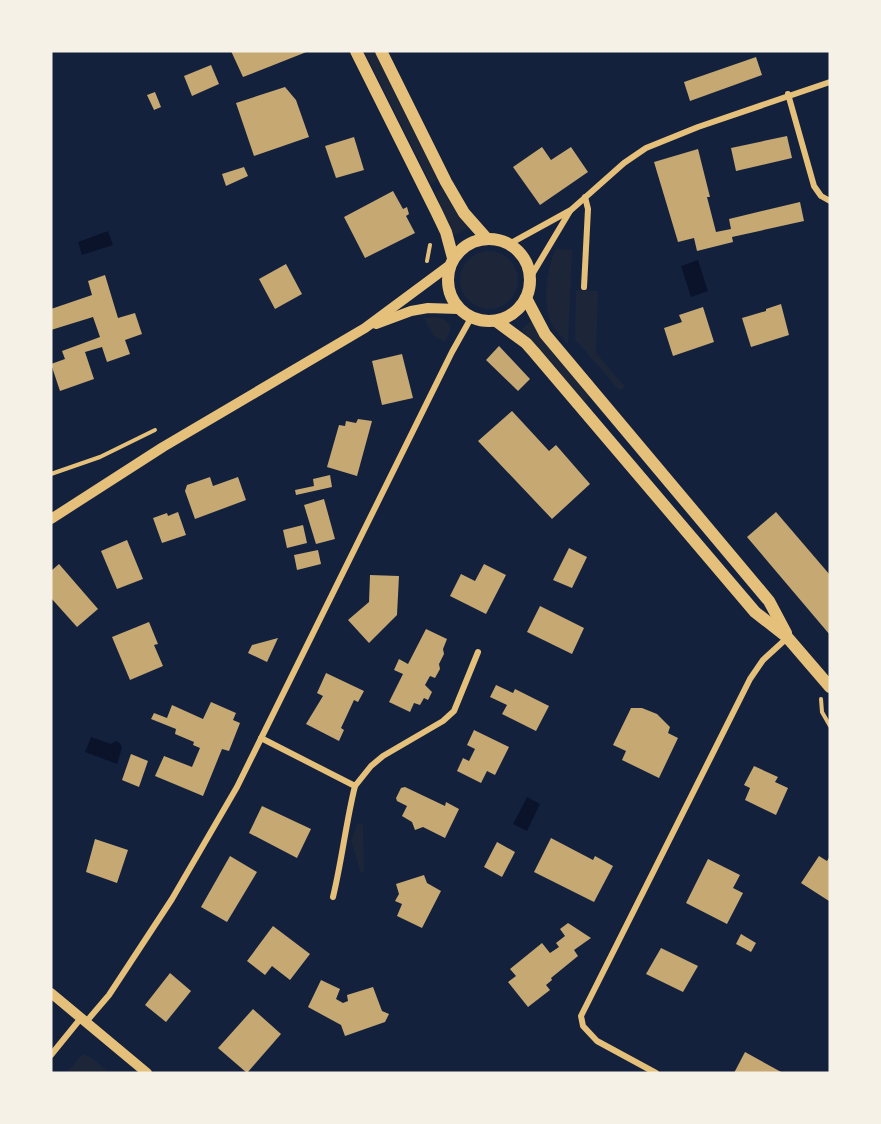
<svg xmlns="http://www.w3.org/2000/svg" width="881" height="1124" font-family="Quicksand,sans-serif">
<rect width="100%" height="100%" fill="#14213d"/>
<g fill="#1d2539">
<path d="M364,51H375L439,179L431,184Z"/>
<path d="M442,188L455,209L470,227L453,236L435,192Z"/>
<path d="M556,249L572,250L568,344C562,337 555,331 551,322C542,305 547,265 556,249Z"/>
<circle cx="489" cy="280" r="29"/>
<path d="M576,290L598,291L596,353L625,387L619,390L575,339Z"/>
<path d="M437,317L443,319L450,325V331L445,342L434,336L424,318Z"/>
<path d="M531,321L540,335L590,396L584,402L532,340L521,330Z"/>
<path d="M358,823L363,825L364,873L360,871L351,840Z"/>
<path d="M83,1054L90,1057L110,1073H66Z"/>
</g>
<g fill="#0b132b">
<path d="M108,231L113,245L82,255L78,242Z"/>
<path d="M698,260L708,291L691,297L681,266Z"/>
<path d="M91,737L111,744L116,741L120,743L122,748L117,764L85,752Z"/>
<path d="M527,797L540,804L527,831L513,824Z"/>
</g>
<g fill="#c6a872">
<path d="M231,51H309L243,77Z"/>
<path d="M756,57L762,75L690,101L684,82Z"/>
<path d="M211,65L219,84L192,96L184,76Z"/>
<path d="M285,87L296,100L309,137L254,156L236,103Z"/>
<path d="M155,92L161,107L154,110L147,95Z"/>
<path d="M787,136L792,158L736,171L731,148Z"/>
<path d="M354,137L364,170L336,178L325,146Z"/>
<path d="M542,147L551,160L571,147L588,172L540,205L513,167Z"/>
<path d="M698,149L710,197H707L716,232L731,229L729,219L800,202L804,221L732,237L733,242L697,251L694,238L678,242L654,162Z"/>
<path d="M244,167L248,176L226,186L222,174Z"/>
<path d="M393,191L403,209L407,207L409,214L406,216L415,233L365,258L344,217Z"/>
<path d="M286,264L302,294L275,309L259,279Z"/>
<path d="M105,275L118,318L135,313L142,334L125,340L130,354L107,362L102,347L85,352L94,379L60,391L51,364L65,359L62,351L100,337L93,317L51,330V309L92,295L88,281Z"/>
<path d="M781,304L789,335L751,347L742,318L766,311V309Z"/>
<path d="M703,307L714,342L673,356L664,328L682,322L679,315Z"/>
<path d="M499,346L530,379L518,391L486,360Z"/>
<path d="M402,354L413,398L382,405L372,361Z"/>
<path d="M512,411L549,451L556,445L590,484L552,519L478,441Z"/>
<path d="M358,419L372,421L357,476L327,467L339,425L345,426L346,421L356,423Z"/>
<path d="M330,475L332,487L296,495L295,490L314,486L313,479Z"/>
<path d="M210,477L213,486L238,477L246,500L195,519L185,491L187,485Z"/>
<path d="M324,499L335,539L316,544L304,505Z"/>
<path d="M178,512L186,535L162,543L153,518L167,513L168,516Z"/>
<path d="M776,512L830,575V635L747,537Z"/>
<path d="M303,525L307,543L287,548L283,530Z"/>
<path d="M127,540L143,579L117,589L101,551Z"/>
<path d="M569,548L587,557L572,588L553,580Z"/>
<path d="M318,550L321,564L297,570L294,555Z"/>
<path d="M59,564L98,609L77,627L51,598V571Z"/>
<path d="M484,564L506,575L486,614L450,596L461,574L475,581Z"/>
<path d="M370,575L399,576L397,615L369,643L348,620L369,602Z"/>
<path d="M540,606L584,628L572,654L527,632Z"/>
<path d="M149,622L158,644L154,645L163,666L130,680L112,637Z"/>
<path d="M426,629L447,639L443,649L444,654L439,664L440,669L435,678L430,676L425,685L432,692L428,700L424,698L420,705L414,703L410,712L389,702L403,674L394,670L399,659L408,664Z"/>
<path d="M278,638L267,662L248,653L252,645Z"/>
<path d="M326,673L364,691L358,702L354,700L341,728L344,730L339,741L306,724L323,696L317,693Z"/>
<path d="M496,685L513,693L515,689L549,706L536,731L502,714L507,705L490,697Z"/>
<path d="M211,702L236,713L233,720L240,723L229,751L222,749L203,796L155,776L164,756L192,767L200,748L193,745L194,742L175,734L176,729L151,719L154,713L167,718L172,705L203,719Z"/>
<path d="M631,708H642L657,714L670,727L668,733L678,738L659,778L622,760L626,751L613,745Z"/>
<path d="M474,730L509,747L495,775L487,771L481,783L457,771L463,758L469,761L475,749L467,745Z"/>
<path d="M131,754L148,761L139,787L122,780Z"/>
<path d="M754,766L778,777L775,782L788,788L776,815L745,800L750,788L744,785Z"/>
<path d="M405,787L445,806L446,802L459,809L445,838L423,827L415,830L412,822L402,816L407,806L397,801L396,798L401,788Z"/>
<path d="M262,806L311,829L297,858L249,833Z"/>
<path d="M551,838L593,860L595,856L613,866L594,902L534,872Z"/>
<path d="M95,839L128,850L117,883L86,872Z"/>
<path d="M497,842L515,852L502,877L484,867Z"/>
<path d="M230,856L257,872L227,922L201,907Z"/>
<path d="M819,856L827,861L830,856L829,901L801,883Z"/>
<path d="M708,859L740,875L733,888L743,893L727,924L686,903Z"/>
<path d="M424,875L427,883L441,891L422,928L397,916L402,904L395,901L399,894L396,884Z"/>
<path d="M568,923L591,938L574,950L578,956L551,978L552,980L546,985L550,990L528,1007L508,982L516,976L510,969L542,943L550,953L559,947L556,943L565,936L560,929Z"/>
<path d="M273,926L310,954L290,980L272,966L265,975L247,961Z"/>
<path d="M741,934L756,943L751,952L736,944Z"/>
<path d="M661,948L698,966L683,992L646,974Z"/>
<path d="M170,973L191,991L166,1022L145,1005Z"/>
<path d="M321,980L340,989L336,999L343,1003L348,1001L347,995L373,987L382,1011L389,1014L385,1022L345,1036L341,1025L308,1007Z"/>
<path d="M253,1009L281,1034L247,1073L218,1048Z"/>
<path d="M745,1052L783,1073H734Z"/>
</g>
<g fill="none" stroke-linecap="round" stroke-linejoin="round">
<g stroke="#e5c07b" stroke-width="4">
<path d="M427,261L430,245"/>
<path d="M51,474L100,457L155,430"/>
<path d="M821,699L822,712L830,726"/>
</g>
<g stroke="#e5c07b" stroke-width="6">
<path d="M788,94L814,186L821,196L830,201"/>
<path d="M509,244L571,210L624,163L646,148L698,127L830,82"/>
<path d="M530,278L570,211"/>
<path d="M584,287L588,209L585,197"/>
<path d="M261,738L355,786C346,822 342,860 333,897"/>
<path d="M355,786L371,766L383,756L443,721L454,711L478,652"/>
<path d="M86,1022L109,995L172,899L237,787L452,352L471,318"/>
<path d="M51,1055L81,1018"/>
<path d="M656,1073L597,1041L583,1026L581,1016L750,679L763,660L787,638"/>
</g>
<g stroke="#e5c07b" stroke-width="10">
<path d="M376,324L411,311L428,308L458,309"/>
<path d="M51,519L163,447L365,328L450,265"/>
<path d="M51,993L147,1073"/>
</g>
<g stroke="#e5c07b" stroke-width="12">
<path d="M356,51L436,211L446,232L453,258"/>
<path d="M381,51L446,182L464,213L487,239"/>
<circle cx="489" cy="280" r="41"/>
<path d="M526,298L545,334L769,601L786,633"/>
<path d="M496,321L526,343L534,352L755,612L787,637L830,687"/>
</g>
</g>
<rect width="881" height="1124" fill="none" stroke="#f6f1e7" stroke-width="105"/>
</svg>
